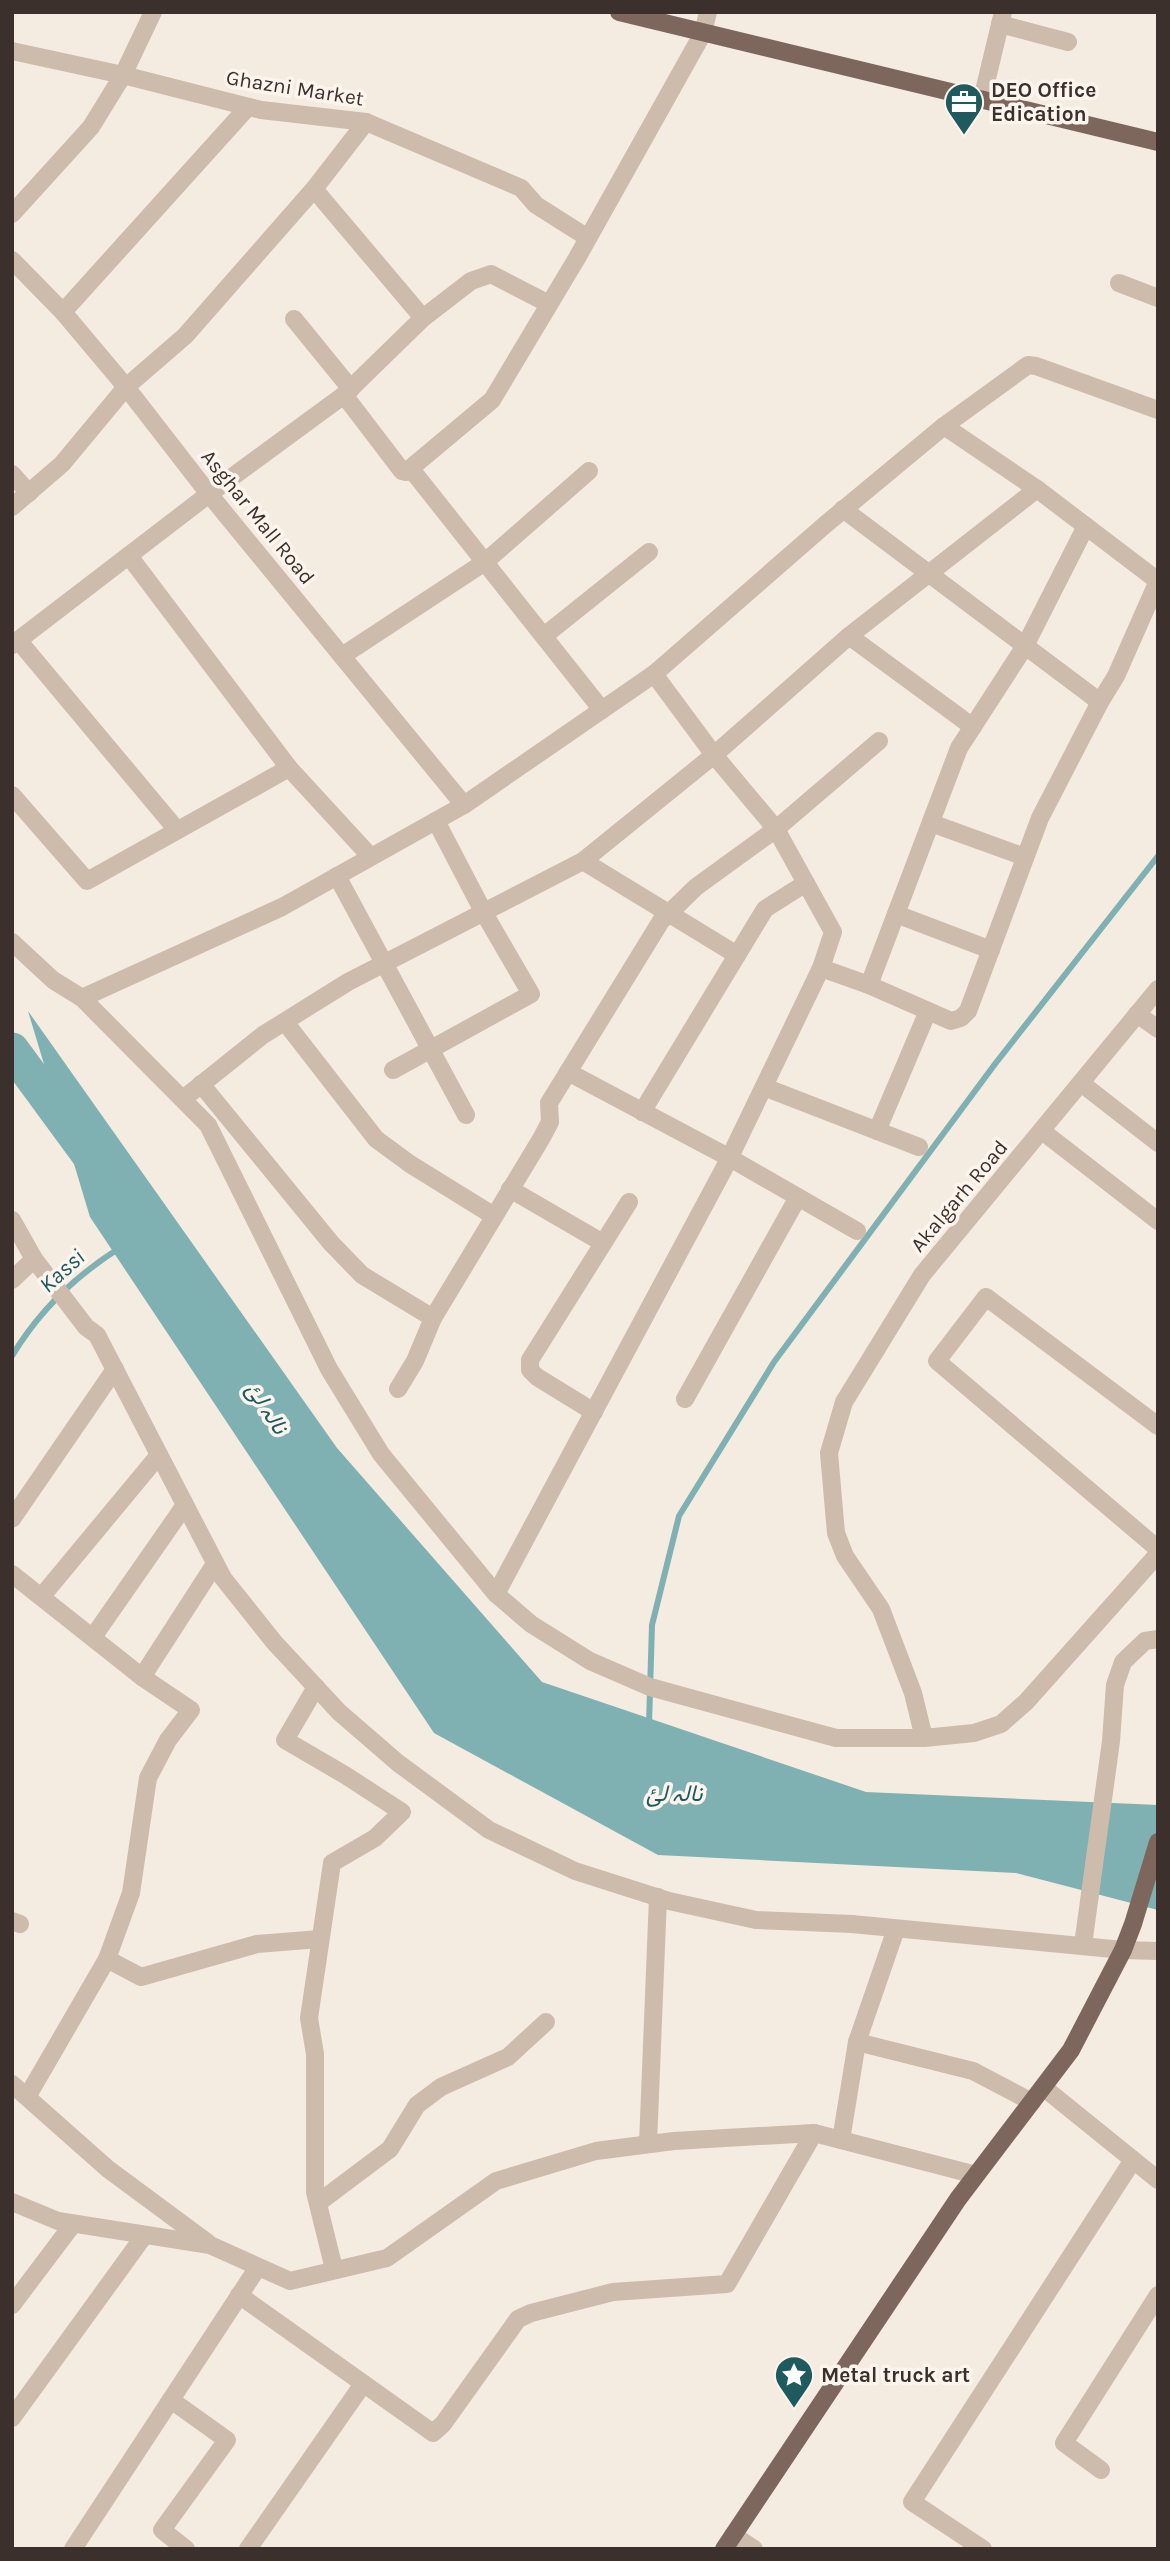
<svg xmlns="http://www.w3.org/2000/svg" width="1170" height="2561" font-family="Karla,Vazirmatn,sans-serif">
<rect width="100%" height="100%" fill="#f4ebe1"/>
<path fill="#7fb0b2" d="M28,1011L337,1448L542,1682L866,1792L1158,1805V1910L1016,1873L658,1855L434,1733L90,1217Z"/>
<g fill="none" stroke-linecap="round" stroke-linejoin="round">
<g stroke="#7fb0b2" stroke-width="6">
<path d="M12,1356C39,1311 74,1277 118,1249"/>
<path d="M649,1724L652,1625L679,1516L774,1362L995,1064L1158,856"/>
</g>
<path stroke="#7fb0b2" stroke-width="35" d="M12,1050L89,1155"/>
<g stroke="#cdbbac" stroke-width="18">
<path d="M1000,24L1068,42"/>
<path d="M12,51L123,75L261,110L366,122L521,188L536,205L588,238"/>
<path d="M982,99L1003,12"/>
<path d="M314,189L423,318"/>
<path d="M12,214L91,127L123,75L153,12"/>
<path d="M12,260L63,312L126,387L209,494L464,805"/>
<path d="M1119,283L1158,298"/>
<path d="M63,312L248,107"/>
<path d="M294,319L351,389"/>
<path d="M344,395L402,471L406,472L492,400L577,258L703,33L708,12"/>
<path d="M944,426L1037,489L1158,581"/>
<path d="M411,469L602,710"/>
<path d="M12,474L29,493"/>
<path d="M12,507L62,464L126,387L185,336L314,189L366,122"/>
<path d="M843,509L1100,702"/>
<path d="M129,556L289,768L370,856"/>
<path d="M544,636L649,552"/>
<path d="M849,636L973,727"/>
<path d="M18,640L177,830"/>
<path d="M12,645L209,494L344,395L423,318L471,281L491,274L549,304"/>
<path d="M342,656L485,562L589,471"/>
<path d="M12,795L87,881L289,768"/>
<path d="M931,823L1025,857"/>
<path d="M583,861L737,955"/>
<path d="M337,876L466,1115"/>
<path d="M896,914L991,950"/>
<path d="M12,942L53,980L82,998L208,1125L329,1369L381,1454L496,1594L531,1624L590,1661L650,1687L836,1738H924L974,1733L1001,1724L1026,1702L1158,1554"/>
<path d="M821,968L869,985L951,1021L961,1018L968,1011L1040,818L1100,702L1116,676L1158,581"/>
<path d="M869,985L959,748L1025,646L1086,526"/>
<path d="M82,998L282,907L464,805L654,674L826,524L944,426L1028,365L1036,366L1158,410"/>
<path d="M1137,1014L1158,1029"/>
<path d="M285,1022L376,1139L410,1164L494,1216"/>
<path d="M393,1070L531,994L484,913L436,821"/>
<path d="M568,1072L730,1158L857,1231"/>
<path d="M1081,1083L1158,1143"/>
<path d="M201,1084L331,1243L362,1275L433,1318"/>
<path d="M764,1087L919,1147"/>
<path d="M183,1099L263,1035L348,982L583,861L714,755L849,636L1037,489"/>
<path d="M642,1112L765,909L806,883"/>
<path d="M877,1131L928,1011"/>
<path d="M1042,1131L1158,1221"/>
<path d="M510,1189L603,1243"/>
<path d="M12,1220L34,1259L86,1327L97,1335L223,1578L274,1642L339,1712L398,1763L489,1830L575,1871L669,1901L756,1920L852,1924L1123,1950L1158,1951"/>
<path d="M12,1280L34,1259"/>
<path d="M398,1389L415,1361L433,1318L541,1139L550,1122L549,1103L661,921L696,887L776,829L879,741"/>
<path d="M685,1399L798,1197"/>
<path d="M594,1412L537,1377L530,1370V1360L629,1202"/>
<path d="M1158,1426L986,1297L937,1361L1158,1549"/>
<path d="M12,1519L115,1369"/>
<path d="M12,1574L142,1677"/>
<path d="M496,1594L727,1163L821,968L833,932L776,829L714,755L654,674"/>
<path d="M42,1596L159,1455"/>
<path d="M93,1637L185,1505"/>
<path d="M316,1687L285,1740L345,1775L402,1812L375,1838L332,1863L309,2018L315,2054V2192L334,2269"/>
<path d="M924,1738L913,1693L881,1609L845,1556L836,1533L829,1453L844,1402L922,1275L1158,989"/>
<path d="M12,1921L20,1924"/>
<path d="M1083,1945L1111,1741L1115,1685L1123,1662L1145,1641L1158,1639"/>
<path d="M107,1959L131,1893L148,1778L168,1740L191,1710L142,1677L215,1564"/>
<path d="M857,2042L973,2071L1032,2102"/>
<path d="M12,2084L108,2169L208,2243"/>
<path d="M1043,2087L1158,2180"/>
<path d="M27,2097L107,1959L141,1977L257,1944L320,1939"/>
<path d="M841,2140L857,2042L896,1929"/>
<path d="M648,2144L658,1897"/>
<path d="M12,2202L58,2221L210,2245L290,2281L387,2258L496,2181L596,2151L674,2141L814,2133"/>
<path d="M318,2203L390,2149L417,2105L441,2087L508,2057L546,2022"/>
<path d="M239,2295L433,2433L443,2424L518,2319L531,2313L613,2292L727,2284L814,2133L976,2175"/>
<path d="M12,2305L73,2224"/>
<path d="M171,2400L227,2440L162,2530L186,2549"/>
<path d="M12,2418L144,2236"/>
<path d="M1101,2470L1064,2443L1158,2295"/>
<path d="M733,2535L754,2549"/>
<path d="M73,2549L258,2267"/>
<path d="M248,2549L363,2384"/>
<path d="M983,2549L912,2502L1133,2160"/>
</g>
<g stroke="#7d675c" stroke-width="18">
<path d="M619,12L1158,142"/>
<path d="M724,2549L958,2199L1071,2050L1123,1950L1133,1924L1158,1842"/>
</g>
</g>
<defs>
<g id="office-pin" transform="scale(2.0125)"><path d="M0 17L-7.5 6A9.5 9.5 0 1 1 7.5 6Z" fill="#1f5a5e" stroke="#fbf5ee"/><path d="M-6-3h4V-5.5h4V-3h4V5H-6ZM-1-4.5V-3h2v-1.5ZM-6 0V1H6V0Z" fill="#fff"/></g>
<g id="sight-pin" transform="scale(2.0125)"><path d="M0 17L-7.5 6A9.5 9.5 0 1 1 7.5 6Z" fill="#1f5a5e" stroke="#fbf5ee"/><path d="M0-6L1.8-2.2L6-1.7L2.9 1.2L3.7 5.4L0 3.3L-3.7 5.4L-2.9 1.2L-6-1.7L-1.8-2.2Z" fill="#fff"/></g>
</defs>
<g fill-rule="evenodd">
<use href="#office-pin" x="964" y="102"/>
<use href="#sight-pin" x="794" y="2375"/>
</g>
<g text-anchor="middle" dominant-baseline="central" stroke-width="7" stroke-linejoin="round" paint-order="stroke">
<g font-size="21" fill="#3b302b" stroke="#fbf5ee">
<text transform="translate(295 88) rotate(9)">Ghazni Market</text>
<text transform="translate(258 517) rotate(51)">Asghar Mall Road</text>
<text transform="translate(959 1196) rotate(-50)">Akalgarh Road</text>
</g>
<g font-size="21" font-weight="bold" fill="#3b302b" stroke="#fbf5ee" text-anchor="start">
<text x="991" y="90">DEO Office<tspan x="991" dy="24">Edication</tspan></text>
<text x="821" y="2375">Metal truck art</text>
</g>
<g font-size="23" font-style="italic" fill="#1f5a5e" stroke="#fbf5ee">
<text transform="translate(62 1271) rotate(-42)">Kassi</text>
<text transform="translate(267 1408) rotate(57)">نالہ لئ</text>
<text x="674" y="1793">نالہ لئ</text>
</g>
</g>
<rect width="1170" height="2561" fill="none" stroke="#3b302b" stroke-width="28"/>
</svg>
